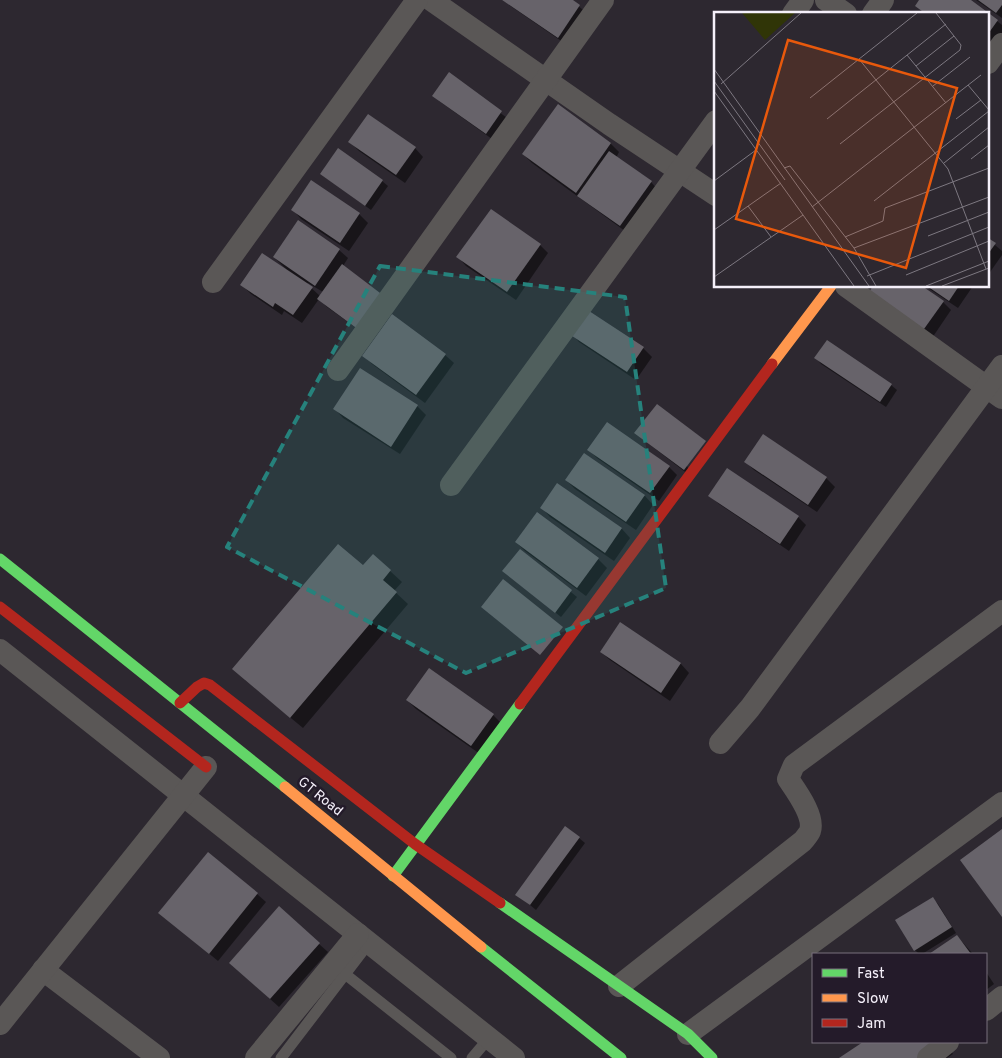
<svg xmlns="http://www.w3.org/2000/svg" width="1002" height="1058" font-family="Overpass,sans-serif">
<rect width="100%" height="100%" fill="#2d2830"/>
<g fill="#0007" fill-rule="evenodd">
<path d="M502,0H571L588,14L567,45Z"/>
<path d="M976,0H1002V18Z"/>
<path d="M988,14L1002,25V35L988,54Z"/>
<path d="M449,74L507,118L492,139L439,101Z"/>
<path d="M558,106L611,144L619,152L616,158L651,182L659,191L629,234L532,163L523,154Z"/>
<path d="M350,142L415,148L423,157L405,183L359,151Z"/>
<path d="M321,174L382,181L388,186L371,210Z"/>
<path d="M312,182L359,214L368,223L349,251L301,219L293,210Z"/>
<path d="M298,222L339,250L348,258L343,266L369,337L327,307L319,299L302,323L284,311L282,315L251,294L242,285L285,270L286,269L274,257ZM308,283L323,292L320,296L307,284Z"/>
<path d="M988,239L1002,251V255L988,275Z"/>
<path d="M540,245L548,253L516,300L466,266L458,257Z"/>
<path d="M925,286H973L958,308Z"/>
<path d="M943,302L951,310L928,344L874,308Z"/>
<path d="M571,333L643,348L652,357L636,380L579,342Z"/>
<path d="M364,355H445L454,363L425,403L372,364Z"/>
<path d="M816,358L891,385L897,390L886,407L821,364Z"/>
<path d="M417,406L426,415L400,454L343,418L335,409Z"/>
<path d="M657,406L693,478L645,441L636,433Z"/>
<path d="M589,450L669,467L677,475L659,501L597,458Z"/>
<path d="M584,455L645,496L653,505L636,530L575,489L566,480Z"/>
<path d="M746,462L826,478L835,487L817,512L754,470Z"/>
<path d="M558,485L622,529L630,538L614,561L550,517L542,508Z"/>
<path d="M710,496L798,517L806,525L789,551L719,504Z"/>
<path d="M516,542L598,559L607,568L586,596L525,551Z"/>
<path d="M520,551L577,597L561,617L504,571Z"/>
<path d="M363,567L390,571L402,582L394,591L408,604L303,728L245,680Z"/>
<path d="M620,624L681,664L689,673L670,701L610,660L601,652Z"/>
<path d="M407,700L493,715L502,724L480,754L416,709Z"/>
<path d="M579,838L585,843L536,910L517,894Z"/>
<path d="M257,894L266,902L218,961L160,913Z"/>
<path d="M932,898L938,904L956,933L922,954H919L915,950Z"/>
<path d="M957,936L973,954H931Z"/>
<path d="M319,944L328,952L279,1007L239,971Z"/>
<path d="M986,972L994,984L986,990Z"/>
<path d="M865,1042H945L953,1054L947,1058H841Z"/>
</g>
<g fill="#67636a">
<path d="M502,0H573L580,5L558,38Z"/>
<path d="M919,0H971L998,20L988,34V14H926L915,6Z"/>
<path d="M978,0H1002V5L996,13Z"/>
<path d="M449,72L502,111L486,134L432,96Z"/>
<path d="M558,104L611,143L576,193L522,154Z"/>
<path d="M368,114L416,147L396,175L348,142Z"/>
<path d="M338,148L383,180L365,206L320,174Z"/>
<path d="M609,151L652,181L620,226L577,196Z"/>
<path d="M311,180L360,213L340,243L291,210Z"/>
<path d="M491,209L541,244L507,292L456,257Z"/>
<path d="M298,220L340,249L315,286L273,257Z"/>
<path d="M988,238L996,243L988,254Z"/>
<path d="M262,253L313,287L293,315L275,303L273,307L240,285Z"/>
<path d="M342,264L384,296L359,330L317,299Z"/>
<path d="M873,286H922L944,301L919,336L864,299Z"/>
<path d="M927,286H959L949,301Z"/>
<path d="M586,309L644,347L627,372L569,334Z"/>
<path d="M392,314L446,354L416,395L362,356Z"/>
<path d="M827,340L892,384L880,402L814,358Z"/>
<path d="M360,368L418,405L391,447L333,409Z"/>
<path d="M657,404L706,441L684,470L634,433Z"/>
<path d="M607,422L670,466L650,493L587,450Z"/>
<path d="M763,434L827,477L808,505L744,462Z"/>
<path d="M584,453L645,495L626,522L565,480Z"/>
<path d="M727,468L799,516L780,544L708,496Z"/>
<path d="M557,483L622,528L605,553L540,508Z"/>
<path d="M537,512L599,558L577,588L515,542Z"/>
<path d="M338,544L363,565L373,554L391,570L383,580L397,592L290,718L232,669Z"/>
<path d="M520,549L572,590L555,613L502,571Z"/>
<path d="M503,579L563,627L540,655L481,607Z"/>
<path d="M620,622L681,663L661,693L600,652Z"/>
<path d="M429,668L494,714L471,746L406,700Z"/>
<path d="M565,826L580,837L530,905L515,895Z"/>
<path d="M1002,829V917L960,860Z"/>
<path d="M208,852L258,893L209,954L158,913Z"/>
<path d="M933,897L952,927L914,951L895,920Z"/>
<path d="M279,906L320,943L270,999L229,963Z"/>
<path d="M957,935L971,954H929Z"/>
<path d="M863,1042H943L919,1058H839Z"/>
</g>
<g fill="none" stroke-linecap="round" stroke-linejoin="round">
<g stroke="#5a5756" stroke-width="11">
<path d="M345,974L451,1058"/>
<path d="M281,1058L369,943"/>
<path d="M472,1058L489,1038"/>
</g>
<g stroke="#5a5756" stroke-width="22">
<path d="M431,0L609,124L716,195"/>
<path d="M826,0L846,14"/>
<path d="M793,14L803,0"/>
<path d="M873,14L883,0"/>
<path d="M988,63L1002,44"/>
<path d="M213,282L417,0"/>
<path d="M846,286L1002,398"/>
<path d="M338,370L603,0"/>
<path d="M451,485L716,121"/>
<path d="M0,650L514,1058"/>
<path d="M720,743L750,708L1002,366"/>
<path d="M43,970L159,1058"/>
<path d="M619,986L803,841C805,838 809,834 810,831C815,816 796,791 788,779L794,765L1002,611"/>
<path d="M986,1010L1002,997"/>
<path d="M0,1024L206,767"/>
<path d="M688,1034L1002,803"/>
<path d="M256,1058L358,934"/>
<path d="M928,1058L948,1042"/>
</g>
<g stroke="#63d668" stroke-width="11">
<path d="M0,559L285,787"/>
<path d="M393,876L520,704"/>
<path d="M500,903L688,1034L712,1058"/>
<path d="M481,947L621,1058"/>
</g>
<g stroke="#ff974d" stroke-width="11">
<path d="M772,364L831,286"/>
<path d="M285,787L481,947"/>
</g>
<g stroke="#b3261e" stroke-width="11">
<path d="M0,607L206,767"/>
<path d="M180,703L197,687L204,683L210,685L415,844L500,903"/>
<path d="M520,704L772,364"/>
</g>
</g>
<path fill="#26827c" fill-opacity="0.2" stroke="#26827c" stroke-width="4" stroke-dasharray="10 6" stroke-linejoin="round" d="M380,266L625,297L666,588L466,673L227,547Z"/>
<g text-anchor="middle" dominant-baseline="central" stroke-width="5" stroke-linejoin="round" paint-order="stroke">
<g font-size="14" fill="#f5f0fa" stroke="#241b2a">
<text transform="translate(320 797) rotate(39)">GT Road</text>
</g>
</g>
<g transform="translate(714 12)">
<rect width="275" height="275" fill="#2d2830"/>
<path d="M28,1H81L51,28Z" fill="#303507"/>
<path fill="none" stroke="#7d7881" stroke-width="1" d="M193,43L232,91M145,47L234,157L272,257M202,54L240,24M0,57L155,274M0,69L71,168M7,72L87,1M254,73L275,98M219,74L256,45M0,79L140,274M96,86L203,1M113,107L232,12M242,107L267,88M126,132L246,38L247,33L222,1M257,147L275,133M230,151L275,115M70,156L76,154L140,236L162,274M0,169L42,138M160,189L275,99M34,194L57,225M98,195L267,63M0,218L67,171M214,224L275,200M131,225L169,209L171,196L275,156M140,236L275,185M192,263L275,229M153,264L275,215M0,265L89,203M212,274L275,249M228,274L275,256"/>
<path fill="#e8590c" fill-opacity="0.15" stroke="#e8590c" stroke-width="2.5" d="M74,28L243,76L192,256L22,207Z"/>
<rect width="275" height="275" fill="none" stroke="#f5f0fa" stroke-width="2.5"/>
</g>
<rect x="812" y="953" width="175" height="90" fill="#241b2a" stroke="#78707d"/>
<rect x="822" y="969" width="25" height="8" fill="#63d668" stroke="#78707d"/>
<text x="857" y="978" font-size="15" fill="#f5f0fa">Fast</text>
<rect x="822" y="994" width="25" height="8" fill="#ff974d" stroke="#78707d"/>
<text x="857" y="1003" font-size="15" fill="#f5f0fa">Slow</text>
<rect x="822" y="1019" width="25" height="8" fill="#b3261e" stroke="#78707d"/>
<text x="857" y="1028" font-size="15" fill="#f5f0fa">Jam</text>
</svg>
